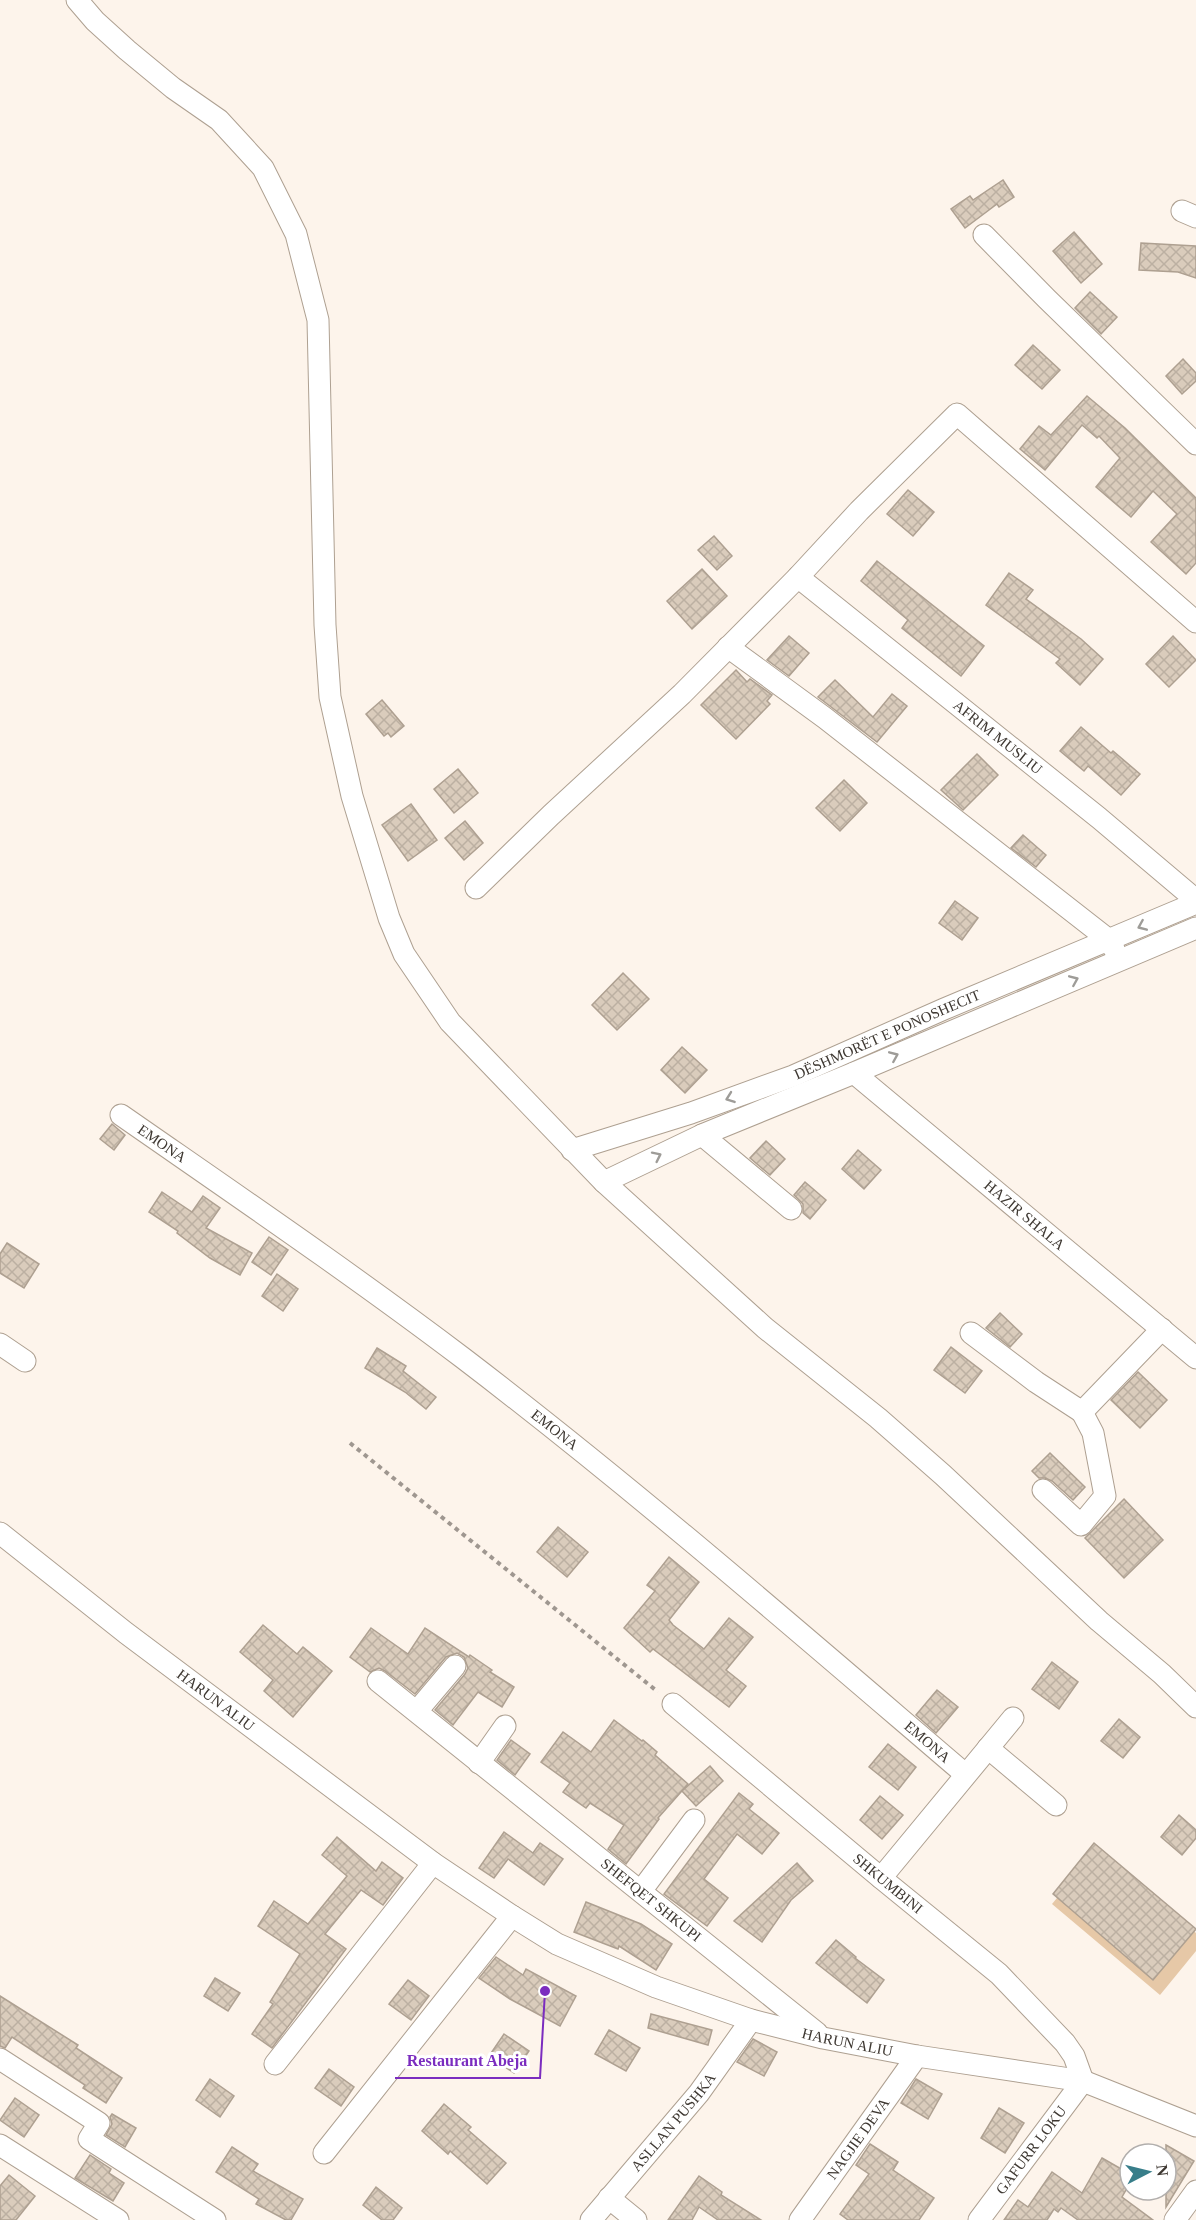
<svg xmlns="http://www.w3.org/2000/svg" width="1196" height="2220" font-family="'Times New Roman',serif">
<defs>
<pattern id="building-cross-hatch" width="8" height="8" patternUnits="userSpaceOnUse" patternTransform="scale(1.5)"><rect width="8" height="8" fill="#daccbc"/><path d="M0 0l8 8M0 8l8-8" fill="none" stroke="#bcb0a2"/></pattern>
</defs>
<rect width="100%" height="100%" fill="#fdf4eb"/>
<path fill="#e6c8a7" d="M1097,1850L1196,1933V1951L1160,1995L1052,1904Z"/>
<g fill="url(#building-cross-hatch)" stroke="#aea091" stroke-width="1.5">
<path d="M1003,180L1014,197L999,207L997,204L965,228L951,209L970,196L973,200Z"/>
<path d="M1074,232L1102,264L1081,283L1053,251Z"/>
<path d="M1141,243L1196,246V278L1178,272L1139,270Z"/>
<path d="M1090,292L1117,317L1101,334L1075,308Z"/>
<path d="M1033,345L1060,370L1042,389L1015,365Z"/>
<path d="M1183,359L1196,373V381L1182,394L1166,376Z"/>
<path d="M1087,396L1125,428L1196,498V563L1186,574L1151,542L1177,514L1153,491L1131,517L1096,487L1120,458L1099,436L1097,438L1082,425L1045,470L1020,449L1039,426L1051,435Z"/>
<path d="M908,490L934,512L913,536L887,514Z"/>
<path d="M714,536L732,556L717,570L698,550Z"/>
<path d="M877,561L984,646L961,676L902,628L908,620L861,581Z"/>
<path d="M702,569L727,596L692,629L667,601Z"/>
<path d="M1009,573L1033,590L1026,599L1081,639L1103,659L1080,685L1056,663L1060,659L986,605Z"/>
<path d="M789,636L809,653L789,676L767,660Z"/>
<path d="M1173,636L1196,660L1169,687L1146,664Z"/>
<path d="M736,670L747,682L750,679L772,695L767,701L770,704L736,739L701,705Z"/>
<path d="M835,680L873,717L892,694L907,706L877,742L818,697Z"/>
<path d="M382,700L404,726L391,737L388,733L384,736L366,714Z"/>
<path d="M1081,727L1111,753L1113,751L1140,774L1121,795L1088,766L1084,771L1060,751Z"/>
<path d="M977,754L998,775L963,810L941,790Z"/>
<path d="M458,769L478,793L454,813L434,789Z"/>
<path d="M844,780L867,803L840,831L816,808Z"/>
<path d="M411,804L437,840L408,861L382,825Z"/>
<path d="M465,821L483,843L464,860L445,838Z"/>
<path d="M1023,835L1046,855L1036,867L1011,848Z"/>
<path d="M955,901L978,918L962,940L939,923Z"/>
<path d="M623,973L649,999L617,1030L592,1005Z"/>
<path d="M682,1047L707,1070L685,1093L661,1070Z"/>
<path d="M112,1124L125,1135L114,1150L100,1139Z"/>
<path d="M766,1141L785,1159L770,1175L750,1158Z"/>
<path d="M858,1150L881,1170L864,1189L842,1169Z"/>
<path d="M805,1182L826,1200L810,1219L803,1213V1204L794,1195Z"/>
<path d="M162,1192L192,1212L203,1196L220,1208L206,1228L252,1253L240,1275L210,1258L177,1233L178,1231L149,1212Z"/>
<path d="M269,1237L288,1250L271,1275L252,1262Z"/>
<path d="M7,1243L39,1264L24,1288L0,1273V1254Z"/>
<path d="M277,1274L298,1289L283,1311L262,1296Z"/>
<path d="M1000,1313L1022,1334L1010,1347L986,1328Z"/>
<path d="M951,1347L982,1371L965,1393L934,1370Z"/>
<path d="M377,1348L406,1366L403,1371L436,1397L426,1409L405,1392L365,1368Z"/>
<path d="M1138,1372L1167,1400L1140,1428L1111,1400Z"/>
<path d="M1050,1453L1085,1487L1073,1500L1052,1481L1045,1478H1039L1032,1471Z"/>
<path d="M1124,1499L1163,1540L1124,1578L1085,1538Z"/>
<path d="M558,1527L588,1552L567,1577L537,1552Z"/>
<path d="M669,1557L699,1582L669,1620L673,1625L704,1649L729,1618L753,1637L726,1670L746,1686L729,1707L653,1649L650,1652L624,1628L655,1591L647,1585Z"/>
<path d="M263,1625L297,1654L303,1647L332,1671L293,1717L264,1691L273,1680L240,1652Z"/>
<path d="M371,1628L408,1654L425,1628L469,1657L470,1655L492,1670L490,1672L514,1687L502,1707L478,1692L453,1725L435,1710L465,1674L468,1668L464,1657L457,1653L446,1657L415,1694L385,1671L379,1668L370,1672L350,1657Z"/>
<path d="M1052,1662L1078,1682L1059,1709L1032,1689Z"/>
<path d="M937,1690L958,1707L936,1733L916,1715Z"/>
<path d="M1119,1719L1140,1737L1123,1758L1101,1741Z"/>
<path d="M614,1720L642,1741L643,1740L657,1752L655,1755L688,1784L658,1818L659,1819L626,1864L608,1849L624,1825L590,1803L586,1808L563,1792L570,1783L541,1762L563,1732L591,1752Z"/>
<path d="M511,1740L530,1754L515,1775L497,1760Z"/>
<path d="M888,1744L916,1767L898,1790L869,1767Z"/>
<path d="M710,1766L723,1781L696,1806L682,1791Z"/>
<path d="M739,1793L753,1804L749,1809L779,1833L762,1854L737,1834L704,1879L728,1898L707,1926L664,1894Z"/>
<path d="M880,1796L903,1815L882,1839L860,1820Z"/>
<path d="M1179,1815L1196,1830V1838L1182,1855L1161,1837Z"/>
<path d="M504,1832L533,1853L540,1843L563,1859L544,1885L508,1859L494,1878L479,1868Z"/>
<path d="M337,1837L376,1871L382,1862L403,1878L383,1905L361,1890L325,1934L346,1949L272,2048L252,2034L273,2004L270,2002L300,1954L258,1926L274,1901L308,1924L347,1876L322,1855Z"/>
<path d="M1094,1843L1196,1929L1153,1980L1053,1894Z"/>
<path d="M797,1863L813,1881L791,1900L762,1942L734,1921Z"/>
<path d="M586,1902L641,1924L672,1944L656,1970L619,1946L618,1949L574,1932Z"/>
<path d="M836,1940L856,1957L855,1958L884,1980L867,2003L816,1963Z"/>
<path d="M496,1957L523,1975L526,1969L576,1996L560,2026L510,1999L479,1978Z"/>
<path d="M215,1978L240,1993L228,2011L204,1996Z"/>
<path d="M408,1980L429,1996L411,2020L389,2004Z"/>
<path d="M0,1996L78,2045L76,2048L122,2078L106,2103L83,2088L85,2085L12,2037L5,2048L0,2046Z"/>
<path d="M651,2014L712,2030L708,2045L648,2028Z"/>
<path d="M609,2030L640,2048L626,2071L595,2054Z"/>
<path d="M504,2034L529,2051L514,2073L489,2056Z"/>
<path d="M753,2039L777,2052L764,2076L737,2062Z"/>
<path d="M329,2069L354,2087L341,2106L315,2088Z"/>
<path d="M210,2079L234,2096L220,2117L196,2100Z"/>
<path d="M916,2079L942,2094L928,2119L901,2103Z"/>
<path d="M15,2098L39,2115L24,2137L0,2120Z"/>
<path d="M444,2104L471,2127L468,2130L506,2163L487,2184L450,2151L448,2154L422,2131Z"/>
<path d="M999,2108L1024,2123L1005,2153L981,2138Z"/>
<path d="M112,2114L136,2128L125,2147L106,2135L112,2124L110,2117Z"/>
<path d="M870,2144L898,2162L893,2170L934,2198L919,2220H848L840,2214L869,2174L856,2165Z"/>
<path d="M1166,2145L1194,2161L1166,2207Z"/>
<path d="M232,2147L258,2164L253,2171L303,2199L291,2220H286L256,2204L259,2199L216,2172Z"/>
<path d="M90,2155L111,2169L109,2173L124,2183L113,2201L75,2178Z"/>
<path d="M1102,2158L1130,2174V2183L1122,2197L1153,2220H1078L1061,2208L1058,2212L1054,2209L1047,2220H1004L1018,2200L1028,2207L1052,2172L1082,2193Z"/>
<path d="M9,2175L35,2196L16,2220H0V2186Z"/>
<path d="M699,2176L722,2192L721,2195L761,2220H718L699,2207L692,2220H668Z"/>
<path d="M376,2187L402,2208L393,2220H382L363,2205Z"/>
</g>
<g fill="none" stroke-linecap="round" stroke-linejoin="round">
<g stroke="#aea091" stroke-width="23">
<g id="minor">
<path d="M77,0L95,21L127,50L173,88L219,120L263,168L296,234L318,320L325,625L330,697L352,796L389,918L404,954L450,1022L604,1182L765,1328L878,1418L943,1475L1099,1621L1162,1674L1196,1707"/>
<path d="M1182,211L1196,217"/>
<path d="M984,235L1047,299L1196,444"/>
<path id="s1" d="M798,577L1099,818L1196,900"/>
<path d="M728,647L825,718L1109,940L1114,949"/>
<path d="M476,888L551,815L682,694L798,577L859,511L957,414L1196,622"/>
<path id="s2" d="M854,1073L1196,1358"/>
<path id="s3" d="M121,1115C236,1195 352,1274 463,1358C636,1490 800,1633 965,1774"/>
<path d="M702,1135L791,1209"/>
<path id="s4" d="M572,1150L691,1113L793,1076L944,1009L1196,903"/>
<path d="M604,1182L702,1135L854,1073L1196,928"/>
<path d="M971,1333L1036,1382L1082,1412L1162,1329"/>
<path d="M0,1344L25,1361"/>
<path d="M1043,1490L1081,1525L1105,1496L1093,1433L1082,1412"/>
<path id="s5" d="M0,1533L126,1633L433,1863L512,1916L557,1944L656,1987L751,2020L823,2038L917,2056L1083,2081L1196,2126"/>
<path id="s6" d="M378,1681L817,2033"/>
<path id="s7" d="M673,1704L881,1878L999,1974L1065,2043L1074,2056L1083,2081L979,2220"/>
<path d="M417,1711L455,1666"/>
<path d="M988,1748L1056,1805"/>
<path d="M479,1763L505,1726"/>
<path d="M881,1878L1013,1718"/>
<path d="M641,1891L694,1820"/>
<path d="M0,2059L99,2123L89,2139L215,2220"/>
<path d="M275,2064L433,1863"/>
<path d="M0,2145L118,2220"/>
<path d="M324,2153L512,1916"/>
<path d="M609,2198L636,2220"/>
<path id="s8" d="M591,2220L699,2093L751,2020"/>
<path id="s9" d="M800,2220L917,2056"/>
<path d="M1175,2220L1196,2191"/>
</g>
</g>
<path stroke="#9f9790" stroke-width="4" stroke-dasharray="4.5 4.5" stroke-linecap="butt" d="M350,1443L658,1692"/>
<use href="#minor" stroke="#fff" stroke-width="21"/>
</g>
<defs><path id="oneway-chevron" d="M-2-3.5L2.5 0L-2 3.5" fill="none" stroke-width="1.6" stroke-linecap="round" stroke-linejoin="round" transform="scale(1.5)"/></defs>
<g stroke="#9e9c98">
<use href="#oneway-chevron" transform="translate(1142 926) rotate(157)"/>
<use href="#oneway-chevron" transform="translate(1074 980) rotate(-23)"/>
<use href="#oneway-chevron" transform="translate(894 1056) rotate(-23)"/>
<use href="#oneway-chevron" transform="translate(730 1098) rotate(160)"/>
<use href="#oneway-chevron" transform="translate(657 1156) rotate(-26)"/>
</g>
<g text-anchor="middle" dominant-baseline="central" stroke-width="6" stroke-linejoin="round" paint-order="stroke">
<g font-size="15" fill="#3e3832" stroke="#fff">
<text stroke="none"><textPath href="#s1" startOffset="256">AFRIM MUSLIU</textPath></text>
<text stroke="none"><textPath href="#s4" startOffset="336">DËSHMORËT E PONOSHECIT</textPath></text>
<text stroke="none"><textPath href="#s3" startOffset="50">EMONA</textPath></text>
<text stroke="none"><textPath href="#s2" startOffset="222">HAZIR SHALA</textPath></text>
<text stroke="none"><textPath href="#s3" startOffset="536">EMONA</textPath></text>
<text stroke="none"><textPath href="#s5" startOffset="273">HARUN ALIU</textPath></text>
<text stroke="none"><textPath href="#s3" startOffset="1022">EMONA</textPath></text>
<text stroke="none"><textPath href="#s7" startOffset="280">SHKUMBINI</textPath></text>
<text stroke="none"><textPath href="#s6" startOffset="350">SHEFQET SHKUPI</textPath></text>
<text stroke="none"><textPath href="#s5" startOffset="1000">HARUN ALIU</textPath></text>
<text stroke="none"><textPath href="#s8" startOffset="128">ASLLAN PUSHKA</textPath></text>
<text stroke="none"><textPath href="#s9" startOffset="100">NAGJIE DEVA</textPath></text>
<text transform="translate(1031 2150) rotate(-53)">GAFURR LOKU</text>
</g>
</g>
<path fill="none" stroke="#7b2cbf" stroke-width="2" d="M545 1991L540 2078H395"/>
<circle fill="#7b2cbf" stroke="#fff" stroke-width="2" cx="545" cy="1991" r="6"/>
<g font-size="16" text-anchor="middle" font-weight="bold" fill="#7b2cbf" stroke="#fff" stroke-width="6" stroke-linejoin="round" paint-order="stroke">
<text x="467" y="2066">Restaurant Abeja</text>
</g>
<g transform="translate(1148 2172) rotate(83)"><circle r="28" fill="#ffffff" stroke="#b2afad" stroke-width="1.5"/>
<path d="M0-4.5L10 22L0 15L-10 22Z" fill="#387e8a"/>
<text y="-9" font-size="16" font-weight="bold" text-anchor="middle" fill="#3e3832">N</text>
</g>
</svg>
